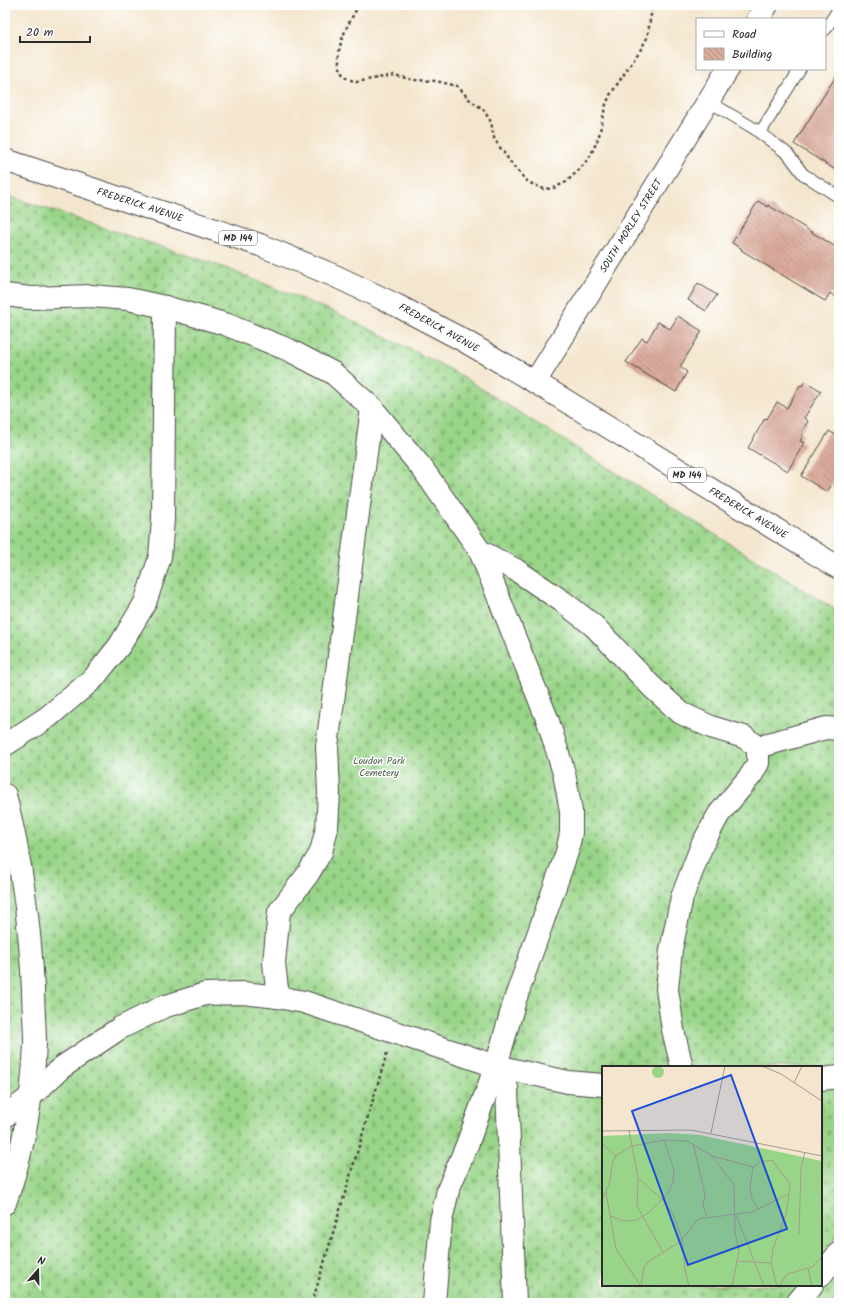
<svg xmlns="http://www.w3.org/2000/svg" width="844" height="1308" font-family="Kalam,sans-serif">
<defs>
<pattern id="cemetery-stones" width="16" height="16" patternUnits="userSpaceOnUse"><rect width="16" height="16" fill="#99d588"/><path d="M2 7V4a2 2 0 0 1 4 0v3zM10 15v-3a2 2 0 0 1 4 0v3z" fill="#84b776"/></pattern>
<pattern id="building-back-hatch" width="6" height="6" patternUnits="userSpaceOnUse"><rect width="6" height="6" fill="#dbab9c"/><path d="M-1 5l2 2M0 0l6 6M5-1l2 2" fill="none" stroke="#b28b7f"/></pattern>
</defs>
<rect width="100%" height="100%" fill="#fff"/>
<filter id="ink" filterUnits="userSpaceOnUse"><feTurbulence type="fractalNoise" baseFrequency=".025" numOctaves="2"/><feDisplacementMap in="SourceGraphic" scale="8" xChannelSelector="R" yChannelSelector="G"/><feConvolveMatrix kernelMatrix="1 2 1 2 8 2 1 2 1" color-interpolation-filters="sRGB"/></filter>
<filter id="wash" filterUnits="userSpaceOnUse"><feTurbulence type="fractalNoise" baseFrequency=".012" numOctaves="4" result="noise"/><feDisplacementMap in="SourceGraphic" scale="16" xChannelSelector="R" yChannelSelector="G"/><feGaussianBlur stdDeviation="0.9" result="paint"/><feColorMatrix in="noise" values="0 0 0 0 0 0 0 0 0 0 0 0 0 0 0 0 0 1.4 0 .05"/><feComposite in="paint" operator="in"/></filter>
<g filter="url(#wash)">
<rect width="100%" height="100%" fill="#f4e6ce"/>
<path fill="url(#cemetery-stones)" stroke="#62805a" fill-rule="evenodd" d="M5,195L223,267L339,314L450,369L839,612V1303H5ZM603,1067H821V1285H603Z"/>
<g id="blocks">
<g fill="url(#building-back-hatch)">
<path d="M839,71V172L794,144Z"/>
<path d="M758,201L768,207V205L839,249V295L837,298L830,293L825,301L741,250L742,249L732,243Z"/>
<path d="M698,283L717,295L706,311L688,300Z"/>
<path d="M678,316L702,331L680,367L687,372L676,392L626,362L642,338L647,341L658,322L670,329Z"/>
<path d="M805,381L821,391L804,418L808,421L801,433L803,435L800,441L804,443L788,471L748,448L765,418L767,419L777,402L787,408L800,385L802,386Z"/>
<path d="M829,431L839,437V473L827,492L801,476Z"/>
</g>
</g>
</g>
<g filter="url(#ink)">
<use href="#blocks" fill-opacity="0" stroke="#494743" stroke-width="1"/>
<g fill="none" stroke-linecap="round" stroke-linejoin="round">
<g stroke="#494743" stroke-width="13">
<g id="service">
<path d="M825,30L839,8"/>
<path d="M708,101L755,129L788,154L803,174L839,197"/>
<path d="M760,133L800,69"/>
</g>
</g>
<g stroke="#494743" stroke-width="24">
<g id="minor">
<path d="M758,19L767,5"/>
<path d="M5,295L30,298L91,296L128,299L165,307L225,324L289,350L333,373L372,408L422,468L480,551L516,570L562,601L594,626L652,687L681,713L711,727L744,737L758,747V763L752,774L719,814L702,845L682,897L671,950L667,989L673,1030L682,1067"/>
<path d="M535,382L728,69"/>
<path d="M5,745L48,717L93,679L120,645L145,603L160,557L163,519L165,307"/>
<path d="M758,747L826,728L839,729"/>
<path d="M5,795C21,859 30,923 33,989C33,1007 35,1025 35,1043C33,1097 23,1153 5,1203"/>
<path d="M278,997L274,963L279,912L308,874L321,852L327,828L329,793L327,746L372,408"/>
<path d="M496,1066L507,1088L515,1303"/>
<path d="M821,1079L839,1077"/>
<path d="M5,1116L30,1097L61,1068L120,1028L163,1007L205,994L243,993L278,997L304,1002L496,1066L568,1082L603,1085"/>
<path d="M821,1275L839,1253"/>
<path d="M434,1303L441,1221L448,1190L467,1145L496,1066L515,1000L567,852L571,833V811L564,773L548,721L480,551"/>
<path d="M797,1303L812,1285"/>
</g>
</g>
<g stroke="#494743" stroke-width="24">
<path id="primary" d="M5,160L260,245L335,276L396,305L461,339L535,382L839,568"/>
</g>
<g stroke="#494743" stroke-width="2.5" stroke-dasharray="3 3" stroke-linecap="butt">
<path d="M359,5C347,26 330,53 344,77L356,82L394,75L413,80L436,81L457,86L471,101L483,109L491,122L494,138L499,146L514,167L528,182L544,189L554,188L566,182L580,169L591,155L599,136L605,107L610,95L641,49L647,38L652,9V5"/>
<path d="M312,1303L387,1053"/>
</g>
<use href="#service" stroke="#fff" stroke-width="11"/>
<use href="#minor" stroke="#fff" stroke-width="22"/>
<use href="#primary" stroke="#fff" stroke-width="22"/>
</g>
</g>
<g text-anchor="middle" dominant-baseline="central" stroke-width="3" stroke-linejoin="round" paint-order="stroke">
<g fill="#fff" stroke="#6b6b6b" stroke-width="1">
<rect x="219" y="231" width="38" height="14" rx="3"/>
<rect x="668" y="468" width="38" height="14" rx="3"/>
</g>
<g font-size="9" font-weight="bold" fill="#2b2b2b">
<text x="238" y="238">MD 144</text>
<text x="687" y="475">MD 144</text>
</g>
<g font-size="10" fill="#2b2b2b" stroke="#fff">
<text transform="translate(140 205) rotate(18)">FREDERICK AVENUE</text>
<text transform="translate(631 226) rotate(-58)">SOUTH MORLEY STREET</text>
<text transform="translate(439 328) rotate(29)">FREDERICK AVENUE</text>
<text transform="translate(748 513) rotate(31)">FREDERICK AVENUE</text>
</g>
<g font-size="10" fill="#4c5e47" stroke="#fff">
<text x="379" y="761">Loudon Park<tspan x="379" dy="12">Cemetery</tspan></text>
</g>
</g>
<g transform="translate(602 1066)">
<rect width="220" height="220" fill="#f4e6ce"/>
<path d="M67,67L98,69L220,95V220H0V70Z" fill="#99d588"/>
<path d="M50 6a6 6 0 1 1 12 0a6 6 0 1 1-12 0Z" fill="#99d588"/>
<path fill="none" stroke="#a49b8d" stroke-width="1" d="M160,0L179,8L220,35M192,17L200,0M27,64L36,112L35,140L61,186M0,65L89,64L220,90M109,67L123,0M91,77L103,129L101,140L105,150M0,78L14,90L30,80L62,74L85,75L110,90L151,101L148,122L150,133L157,144M110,90L132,119L133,166L137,185L130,220M151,101L158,96L170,94L188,118L187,128M36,112L61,134L72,150L80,173L83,204L87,220M4,126L14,183L38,219M0,133L7,119L11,95L14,90M134,149L162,220M9,150L21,155L35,154L49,145L66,127L71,116L72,104L62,74M197,168L199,102L203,86M169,197L175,220M206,203L210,220M39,220L42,201L47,195L78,176L96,153L150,146L187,128L184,148L171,183L169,197L135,195M177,220L185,208L210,201L220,191"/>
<path fill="#1d4ed8" fill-opacity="0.15" stroke="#1d4ed8" stroke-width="2" d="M129,9L185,163L86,199L30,45Z"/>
<rect width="220" height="220" fill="none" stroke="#2b2b2b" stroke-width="2"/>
</g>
<rect width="844" height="1308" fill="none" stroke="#fff" stroke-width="20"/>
<rect x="696" y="18" width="130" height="52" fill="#ffffff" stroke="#aaaaaa"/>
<rect x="704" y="31" width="20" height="6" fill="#ffffff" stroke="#aaaaaa"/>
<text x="732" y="38" font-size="12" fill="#2b2b2b">Road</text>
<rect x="704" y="48" width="20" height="12" fill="url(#building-back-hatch)" stroke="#aaaaaa"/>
<text x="732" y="58" font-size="12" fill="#2b2b2b">Building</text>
<g transform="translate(38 1270) rotate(20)" stroke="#ffffff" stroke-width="3" paint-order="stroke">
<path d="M0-3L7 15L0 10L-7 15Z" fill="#2b2b2b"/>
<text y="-6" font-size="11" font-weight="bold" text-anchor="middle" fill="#2b2b2b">N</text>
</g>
<path d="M20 36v6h70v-6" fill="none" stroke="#2b2b2b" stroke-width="2"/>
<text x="26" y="36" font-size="12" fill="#2b2b2b" stroke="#ffffff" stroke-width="3" paint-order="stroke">20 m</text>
</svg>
